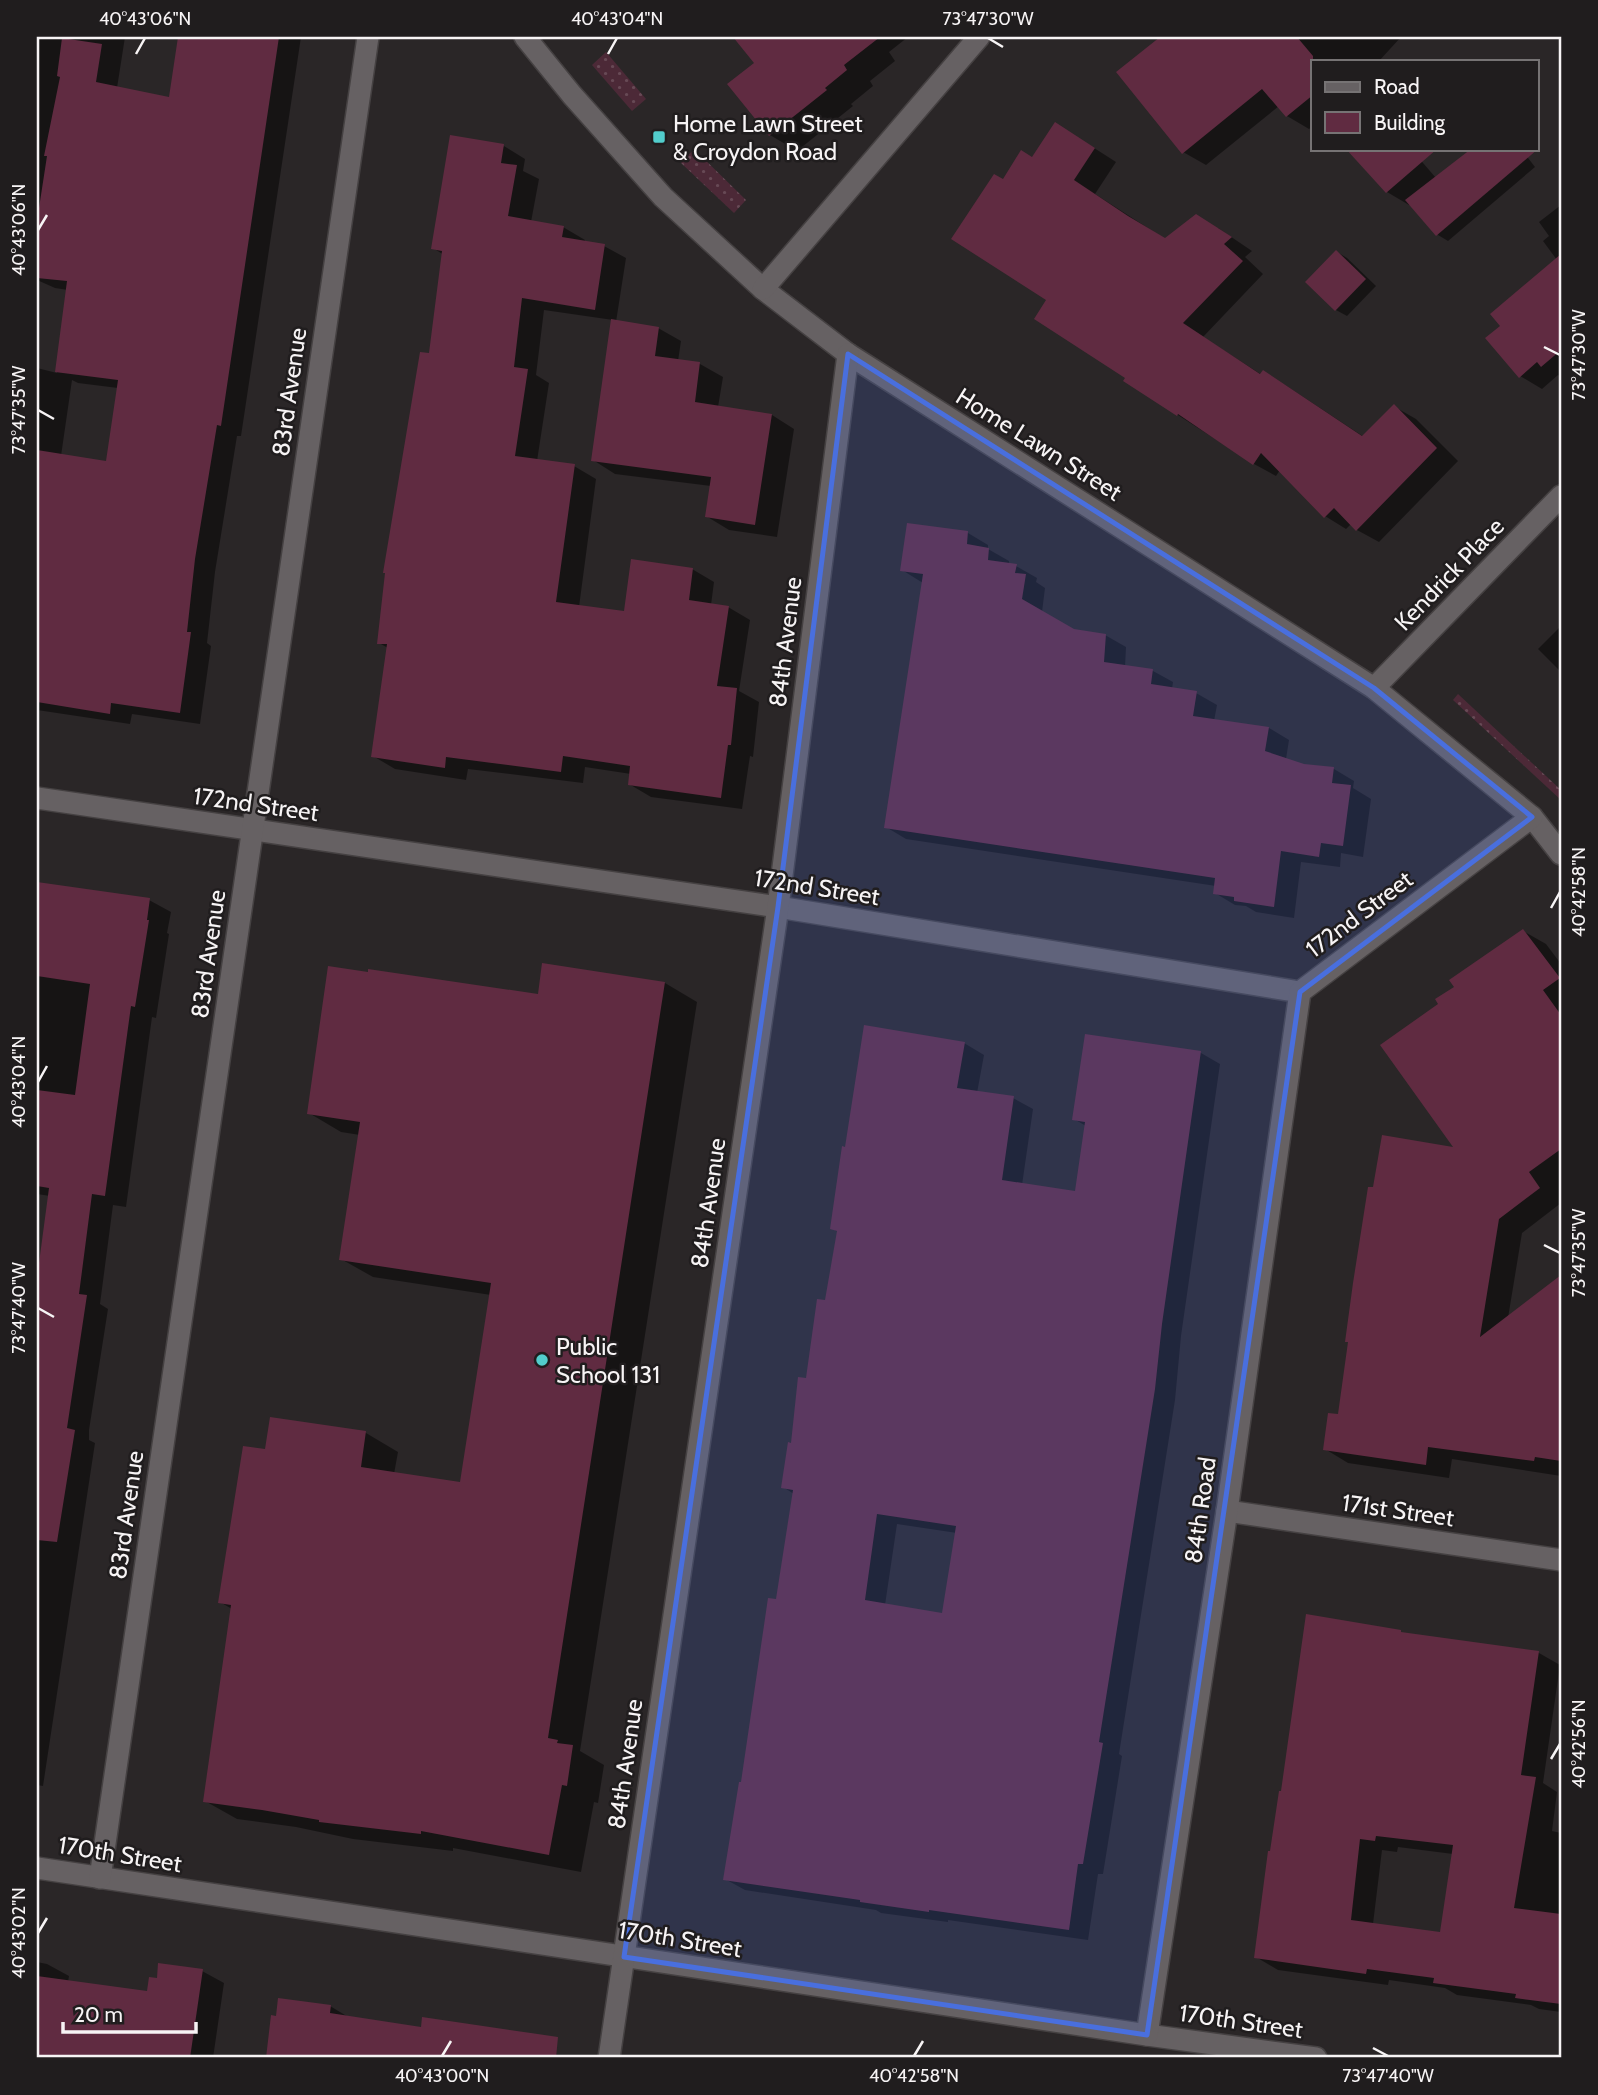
<svg xmlns="http://www.w3.org/2000/svg" width="1598" height="2095" font-family="Cabin,sans-serif">
<defs>
<pattern id="grass-dots" width="8" height="8" patternUnits="userSpaceOnUse" patternTransform="scale(1.75)"><rect width="8" height="8" fill="#4c2937"/><path d="M2 2h.1M6 6h.1" fill="none" stroke="#674955" stroke-width="1.8" stroke-linecap="round"/></pattern>
</defs>
<rect width="100%" height="100%" fill="#2a2627"/>
<g fill="url(#grass-dots)">
<path d="M606,52L646,99L632,111L592,65Z"/>
<path d="M694,149L746,200L734,213L681,163Z"/>
<path d="M1458,694L1561,790V800L1453,700Z"/>
</g>
<g fill="#0007" fill-rule="evenodd">
<path d="M37,37H125L117,88L171,99L180,37H301L241,436H237L215,572L207,643L211,646L200,724L132,714L130,724L37,710V368L57,373L68,290L55,288L37,280ZM72,380L78,383L118,388L108,463L61,456Z"/>
<path d="M735,37H908L889,52L895,61L870,81L873,86L851,104L853,106L797,151L770,135L757,63Z"/>
<path d="M1163,37H1401L1379,61H1313V126L1309,129L1287,116L1279,106L1206,165L1183,152L1119,73Z"/>
<path d="M1077,137L1116,162L1095,194L1151,230L1166,240L1218,228L1252,251L1245,257L1263,274L1203,337L1262,375L1285,385L1364,437L1395,407L1416,419L1458,461L1379,542L1357,530L1351,524L1346,529L1325,516L1280,470L1276,476L1254,464L1125,381L1127,378L1049,299L1003,181L1033,159Z"/>
<path d="M504,146L525,159L523,171L539,179L531,222L563,227L585,240L584,242L604,246L626,258L616,322L658,328L681,341L678,361L700,364L723,377L718,407L772,415L794,429L777,537L729,530L706,516L711,486L615,474L593,460L613,320L544,310L536,375L549,383L537,461L574,466L596,479L579,607L625,613L692,569L714,582L711,605L728,607L750,620L739,691L759,702L753,757L750,756L742,809L651,797L629,784L631,774L585,767L583,783L468,769L466,780L395,769L373,756L388,648L379,643L430,355L444,255L433,248Z"/>
<path d="M1349,149H1411L1436,178L1474,149H1521L1535,167L1448,241L1438,235L1410,203L1409,205L1387,192Z"/>
<path d="M1561,205V377L1558,375L1542,389L1520,376L1502,326L1557,260L1543,241L1549,236L1539,222Z"/>
<path d="M1337,252L1347,258L1376,286L1347,316L1336,310Z"/>
<path d="M968,533L988,545V549L1009,561V565L1016,566L1037,578L1036,582L1045,588L1042,612L1074,631L1105,635L1126,647L1125,667L1153,671L1173,682L1172,689L1196,693L1217,705L1214,721L1269,728L1289,740L1286,759L1304,765L1334,769L1354,781L1353,788L1371,799L1363,857L1341,853L1340,867L1301,862L1294,918L1256,912L1246,906L1235,905L1215,893L1216,886L906,839L886,827L923,583L902,570Z"/>
<path d="M1561,626V672L1538,649Z"/>
<path d="M37,883L149,900L171,912L167,933L169,934L156,1018L152,1017L126,1207L113,1205L100,1304L108,1309L89,1430V1440L95,1443L43,1786L37,1785V1290L50,1196L37,1194Z"/>
<path d="M1523,931L1546,944L1561,964V1203L1522,1233L1508,1318L1561,1281V1476L1452,1459L1449,1478L1348,1463L1325,1449L1457,1149L1441,1004L1456,987Z"/>
<path d="M544,965L665,983L697,1002L580,1751L604,1765L598,1803L594,1802L581,1872L453,1848V1851L353,1839L296,1827L237,1819L205,1801L232,1609L220,1602L266,1451L366,1433L398,1452L394,1474L462,1484L491,1295L373,1277L341,1259L360,1135L341,1132L309,1113L540,996Z"/>
<path d="M1087,1036L1201,1053L1220,1064L1181,1336L1175,1400L1119,1754L1122,1756L1103,1874H1098L1088,1940L948,1920V1922L881,1913L876,1910L745,1890L725,1879L777,1601L794,1494L783,1487L827,1301L838,1232L832,1228L847,1149L964,1043L984,1055L977,1093L1013,1098L1033,1109L1022,1185L1077,1193L1086,1126L1074,1119ZM897,1524L957,1533L943,1615L885,1605Z"/>
<path d="M1406,1635L1539,1653L1560,1665L1543,1783L1557,1792L1552,1831L1561,1833V2012L1539,2009L1531,2005L1457,1995L1445,1988L1389,1980L1388,1985L1278,1970L1256,1957ZM1398,1847L1453,1854L1442,1934L1373,1924L1382,1850L1397,1852Z"/>
<path d="M37,1962L47,1964L69,1976L68,1982L148,1993L158,1980L202,1971L224,1983L213,2058H37Z"/>
<path d="M330,2006L350,2018L541,2046L540,2058H268L272,2017Z"/>
</g>
<g fill="#602b41" fill-rule="evenodd">
<path d="M178,37H279L221,426L217,425L195,559L187,632H191L180,713L111,703L110,714L37,702V450L106,461L118,380L55,372L67,281L37,278V221L47,156H44L60,77L57,76L62,38L102,44L96,82L169,97Z"/>
<path d="M733,37H880L844,65L847,70L825,88L827,90L769,136L727,84L754,63Z"/>
<path d="M1160,37H1297L1313,56V95L1286,117L1262,89L1182,154L1116,72Z"/>
<path d="M1055,122L1095,148L1074,180L1128,216L1165,238L1196,214L1232,237L1224,244L1243,261L1183,323L1260,374L1263,370L1362,436L1394,404L1437,448L1356,531L1334,508L1324,518L1261,453L1253,465L1178,414L1177,416L1123,381L1125,378L1034,319L1046,300L951,239L994,174L1003,179L1021,150L1032,157Z"/>
<path d="M450,135L504,144L501,163L517,165L508,216L564,226L562,237L605,244L595,310L522,298L514,367L528,369L515,456L575,464L556,602L624,611L631,559L693,568L689,600L729,606L717,686L737,688L731,745H728L721,798L628,785L630,766L563,756L561,772L446,757L445,768L371,757L387,644H377L385,573H383L420,352L429,353L442,251L431,249Z"/>
<path d="M1346,149H1437L1386,193Z"/>
<path d="M1471,149H1538L1436,236L1405,200Z"/>
<path d="M1336,250L1366,279L1335,311L1305,282Z"/>
<path d="M1561,254V350L1541,367L1537,362L1519,378L1485,338L1500,326L1490,314Z"/>
<path d="M611,319L659,327L655,356L700,362L695,402L772,414L755,525L705,517L711,477L591,461Z"/>
<path d="M907,523L968,531L967,544L989,548L988,560L1017,564L1015,573L1026,574L1022,599L1074,629L1106,634L1104,662L1153,669L1151,684L1197,691L1193,716L1269,727L1265,751L1304,764L1334,767L1332,783L1351,785L1343,846L1321,843L1319,857L1281,851L1274,907L1234,901V897L1213,894L1215,878L884,828L923,574L900,571Z"/>
<path d="M37,882L150,898L147,920H149L135,1007L131,1006L105,1196L92,1194L79,1294L87,1295L67,1428L75,1430L57,1542L37,1540V1278L49,1188L37,1186V1090L75,1095L90,984L37,976Z"/>
<path d="M1523,929L1560,978L1543,990L1561,1015V1149L1529,1172L1540,1188L1499,1219L1480,1337L1561,1275V1461L1535,1457L1534,1461L1428,1447L1426,1465L1323,1450L1328,1413L1338,1414L1348,1342H1345L1353,1283L1368,1187H1373L1382,1135L1453,1147L1380,1045L1438,1004L1435,999L1454,987L1449,980Z"/>
<path d="M542,963L665,982L548,1738L558,1740L557,1743L573,1745L567,1786L562,1785L549,1855L421,1831V1834L319,1822V1820L262,1810L203,1802L231,1605L218,1603L243,1446L265,1449L270,1417L366,1431L361,1467L460,1482L491,1283L339,1260L360,1122L307,1114L328,966L368,972V969L538,994Z"/>
<path d="M864,1025L965,1042L957,1088L1014,1096L1002,1180L1075,1191L1085,1122L1072,1120L1085,1034L1201,1051L1162,1324L1155,1389L1099,1742L1103,1743L1083,1864H1078L1069,1930L929,1910V1912L860,1902V1900L723,1880L739,1782H741L768,1598L776,1599L793,1490L781,1488L788,1442L791,1443L798,1377L806,1378L817,1299L825,1300L837,1231L830,1229L842,1146L845,1147ZM877,1514L956,1526L942,1613L865,1600Z"/>
<path d="M1306,1614L1401,1630V1632L1539,1651L1521,1775L1536,1777L1514,1908L1561,1914V2004L1515,1998L1516,1994L1433,1983L1434,1978L1367,1969L1366,1974L1254,1958L1268,1851H1270L1279,1791H1281ZM1376,1836L1453,1845L1440,1932L1351,1920L1360,1839L1375,1841Z"/>
<path d="M158,1963L203,1969L190,2058H37V1976L147,1991L149,1977L157,1978Z"/>
<path d="M278,1998L331,2005L330,2013L421,2027L422,2017L558,2037L556,2058H266L271,2015L276,2016Z"/>
</g>
<g fill="none" stroke-linecap="round" stroke-linejoin="round">
<g stroke="#454142" stroke-width="24">
<g id="street">
<path d="M525,37L572,95L663,197L763,289L848,354L1374,688L1532,817L1561,854"/>
<path d="M763,289L979,37"/>
<path d="M1374,688L1561,496"/>
<path d="M37,798L778,907L1300,992L1532,817"/>
<path d="M1227,1511L1561,1560"/>
<path d="M37,1868L1147,2035L1316,2058"/>
<path d="M100,1878L368,37"/>
<path d="M1147,2035L1227,1511L1300,992"/>
<path d="M609,2058L778,907L848,354"/>
</g>
</g>
<use href="#street" stroke="#666163" stroke-width="21"/>
</g>
<path fill="#496fde" fill-opacity="0.2" stroke="#496fde" stroke-width="5" stroke-linejoin="round" d="M848,354L1374,688L1532,817L1300,992L1147,2035L624,1957L778,907Z"/>
<path fill="none" stroke="#f7f4f5" stroke-width="2.5" d="M988,38L1003,47M136,54L145,38M608,54L617,38M38,230L47,215M1544,347L1560,355M38,410L54,419M1551,908L1560,892M38,1082L47,1066M1544,1245L1560,1253M38,1308L54,1317M1551,1759L1560,1744M38,1933L47,1918M1373,2048L1388,2056M442,2056L451,2041M914,2056L923,2041"/>
<g fill="#52cdcc" stroke="#201d1e" stroke-width="2.5">
<rect x="652" y="130" width="14" height="14" rx="3.5"/>
<circle cx="542" cy="1360" r="7"/>
</g>
<g text-anchor="middle" dominant-baseline="central" stroke-width="5" stroke-linejoin="round" paint-order="stroke">
<g font-size="24" fill="#f7f4f5" stroke="#201d1e" text-anchor="start">
<text x="673" y="123">Home Lawn Street<tspan x="673" dy="28">&amp; Croydon Road</tspan></text>
<text x="556" y="1346">Public<tspan x="556" dy="28">School 131</tspan></text>
</g>
<g font-size="24" fill="#f7f4f5" stroke="#201d1e">
<text transform="translate(289 392) rotate(-82)">83rd Avenue</text>
<text transform="translate(1039 444) rotate(32)">Home Lawn Street</text>
<text transform="translate(1449 574) rotate(-46)">Kendrick Place</text>
<text transform="translate(785 642) rotate(-83)">84th Avenue</text>
<text transform="translate(256 804) rotate(8)">172nd Street</text>
<text transform="translate(817 887) rotate(9)">172nd Street</text>
<text transform="translate(1359 914) rotate(-37)">172nd Street</text>
<text transform="translate(208 954) rotate(-82)">83rd Avenue</text>
<text transform="translate(708 1203) rotate(-82)">84th Avenue</text>
<text transform="translate(1200 1510) rotate(-82)">84th Road</text>
<text transform="translate(1398 1510) rotate(8)">171st Street</text>
<text transform="translate(126 1515) rotate(-82)">83rd Avenue</text>
<text transform="translate(625 1764) rotate(-82)">84th Avenue</text>
<text transform="translate(120 1854) rotate(9)">170th Street</text>
<text transform="translate(680 1939) rotate(9)">170th Street</text>
<text transform="translate(1241 2021) rotate(8)">170th Street</text>
</g>
</g>
<rect width="1598" height="2095" fill="none" stroke="#201d1e" stroke-width="77"/>
<rect x="1311" y="60" width="228" height="91" fill="#201d1e" stroke="#767374" stroke-width="2"/>
<rect x="1325" y="82" width="35" height="10" fill="#666163" stroke="#767374" stroke-width="2"/>
<text x="1374" y="94" font-size="21" fill="#f7f4f5">Road</text>
<rect x="1325" y="112" width="35" height="21" fill="#602b41" stroke="#767374" stroke-width="2"/>
<text x="1374" y="130" font-size="21" fill="#f7f4f5">Building</text>
<path d="M63 2022v10h133v-10" fill="none" stroke="#f7f4f5" stroke-width="3.5"/>
<text x="74" y="2022" font-size="21" fill="#f7f4f5" stroke="#201d1e" stroke-width="5" paint-order="stroke">20 m</text>
<rect x="38" y="38" width="1522" height="2018" fill="none" stroke="#f7f4f5" stroke-width="2.5"/>
<g font-size="18" text-anchor="middle" fill="#f7f4f5">
<text x="145" y="25">40°43'06"N</text>
<text x="617" y="25">40°43'04"N</text>
<text x="988" y="25">73°47'30"W</text>
<text transform="translate(19 230) rotate(-90)" y="6">40°43'06"N</text>
<text transform="translate(1579 355) rotate(-90)" y="6">73°47'30"W</text>
<text transform="translate(19 410) rotate(-90)" y="6">73°47'35"W</text>
<text transform="translate(1579 892) rotate(-90)" y="6">40°42'58"N</text>
<text transform="translate(19 1082) rotate(-90)" y="6">40°43'04"N</text>
<text transform="translate(1579 1253) rotate(-90)" y="6">73°47'35"W</text>
<text transform="translate(19 1308) rotate(-90)" y="6">73°47'40"W</text>
<text transform="translate(1579 1744) rotate(-90)" y="6">40°42'56"N</text>
<text transform="translate(19 1933) rotate(-90)" y="6">40°43'02"N</text>
<text x="442" y="2082">40°43'00"N</text>
<text x="914" y="2082">40°42'58"N</text>
<text x="1388" y="2082">73°47'40"W</text>
</g>
</svg>
